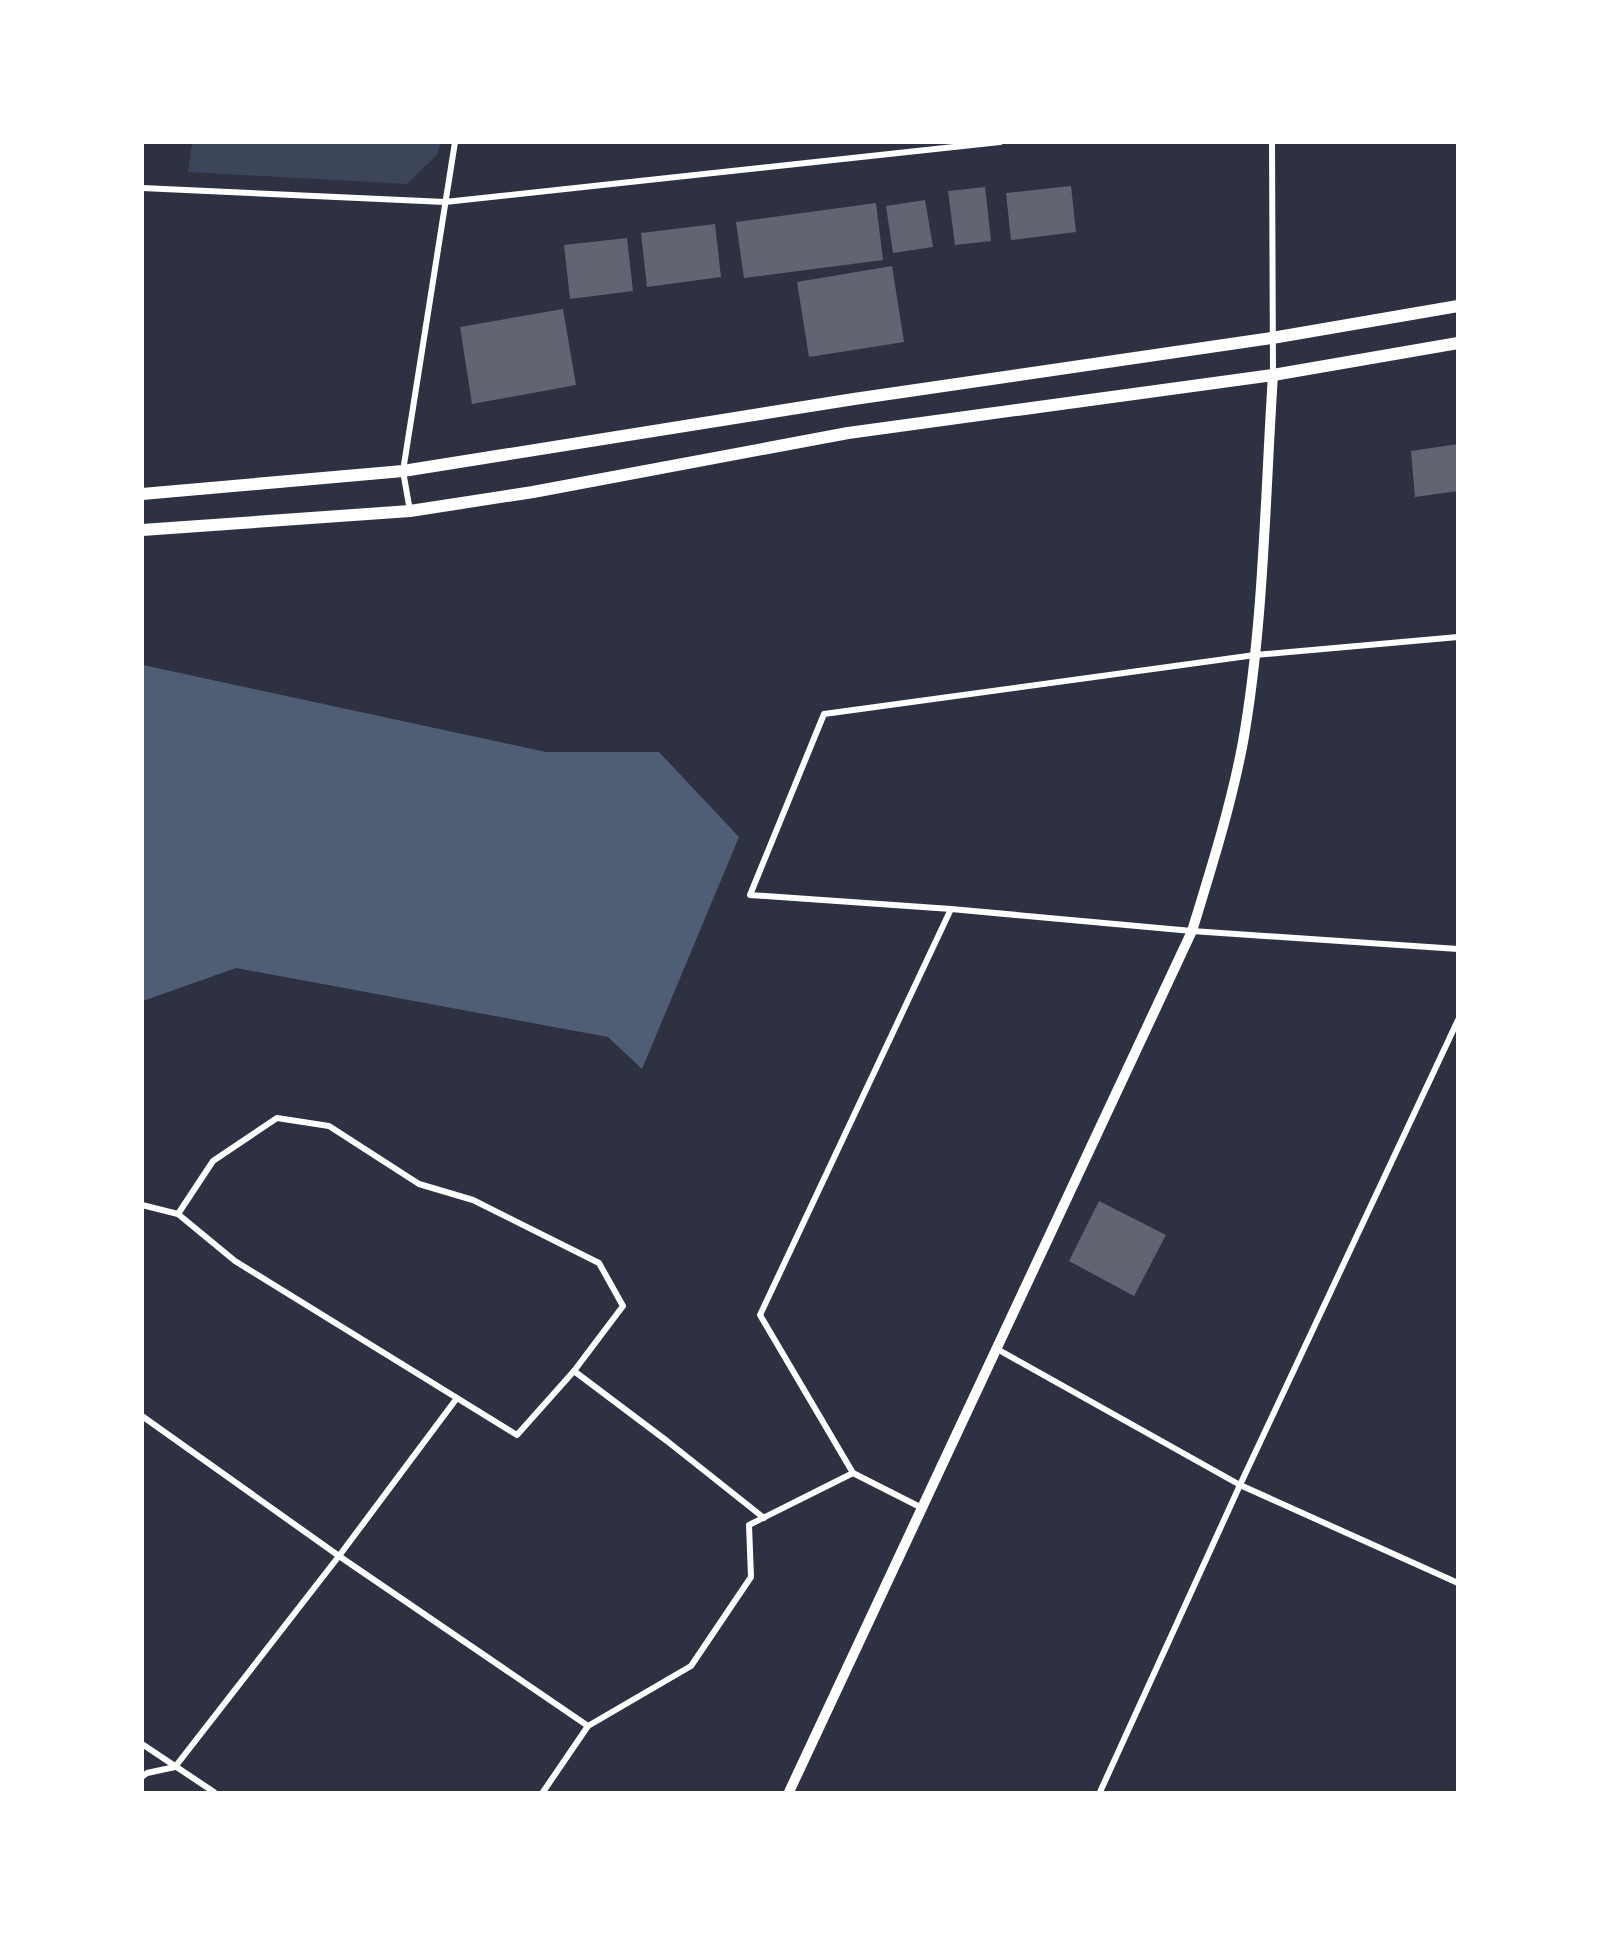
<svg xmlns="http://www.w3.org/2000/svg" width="1600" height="1935" font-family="'PT Sans',sans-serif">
<rect width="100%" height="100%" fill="#2d3142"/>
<path fill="#3c4559" d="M192,143V142L440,143L438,154L407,184L188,172Z"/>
<path fill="#4f5d75" d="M143,665L546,752H659L739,837L642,1069L608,1037L236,968L143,1001Z"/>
<g fill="#626471">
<path d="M1071,186L1076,232L1011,240L1006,193Z"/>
<path d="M985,187L991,241L955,245L948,191Z"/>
<path d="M925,200L933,247L893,253L886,206Z"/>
<path d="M876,203L883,260L744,278L736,222Z"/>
<path d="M715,224L721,277L647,287L641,233Z"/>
<path d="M627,238L633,291L570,299L564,245Z"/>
<path d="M892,266L904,342L809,357L797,282Z"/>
<path d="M563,309L576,385L472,404L460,327Z"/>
<path d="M1458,444V491L1415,497L1411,451Z"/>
<path d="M1099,1201L1166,1235L1134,1296L1069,1261Z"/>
</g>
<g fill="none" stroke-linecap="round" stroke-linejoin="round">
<g stroke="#fff" stroke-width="6">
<path d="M1272,142L1273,375"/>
<path d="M142,188L445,202L1000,142"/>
<path d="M410,511L403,471L455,142"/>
<path d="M1458,637L1255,655L824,714L750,895L951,909L1192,931L1458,949"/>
<path d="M142,1205L178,1214L235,1261L517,1435L574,1371L667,1441L764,1518"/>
<path d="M178,1214L213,1161L277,1118L329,1126L419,1184L473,1200L599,1263L623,1306L574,1371"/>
<path d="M997,1349L1240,1485L1458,1583"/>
<path d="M142,1416L339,1556L588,1726"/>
<path d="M922,1508L853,1473L760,1315L951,909"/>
<path d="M142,1744L214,1792"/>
<path d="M142,1777L147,1773L175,1767L339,1556L457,1398"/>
<path d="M543,1792L588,1726L691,1666L751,1577L749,1525L853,1473"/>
<path d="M1100,1792L1240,1485L1458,1020"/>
</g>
<path stroke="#fff" stroke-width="10" d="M789,1792L1192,931C1211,869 1231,806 1243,742C1264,623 1265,496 1273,375"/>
<g stroke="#fff" stroke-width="12">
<path d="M142,494L403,471L854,399L1272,338L1458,306"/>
<path d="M142,530L410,511L533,492L848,433L1273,375L1458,343"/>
</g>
</g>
<rect width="1600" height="1935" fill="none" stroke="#ffffff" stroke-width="288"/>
</svg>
